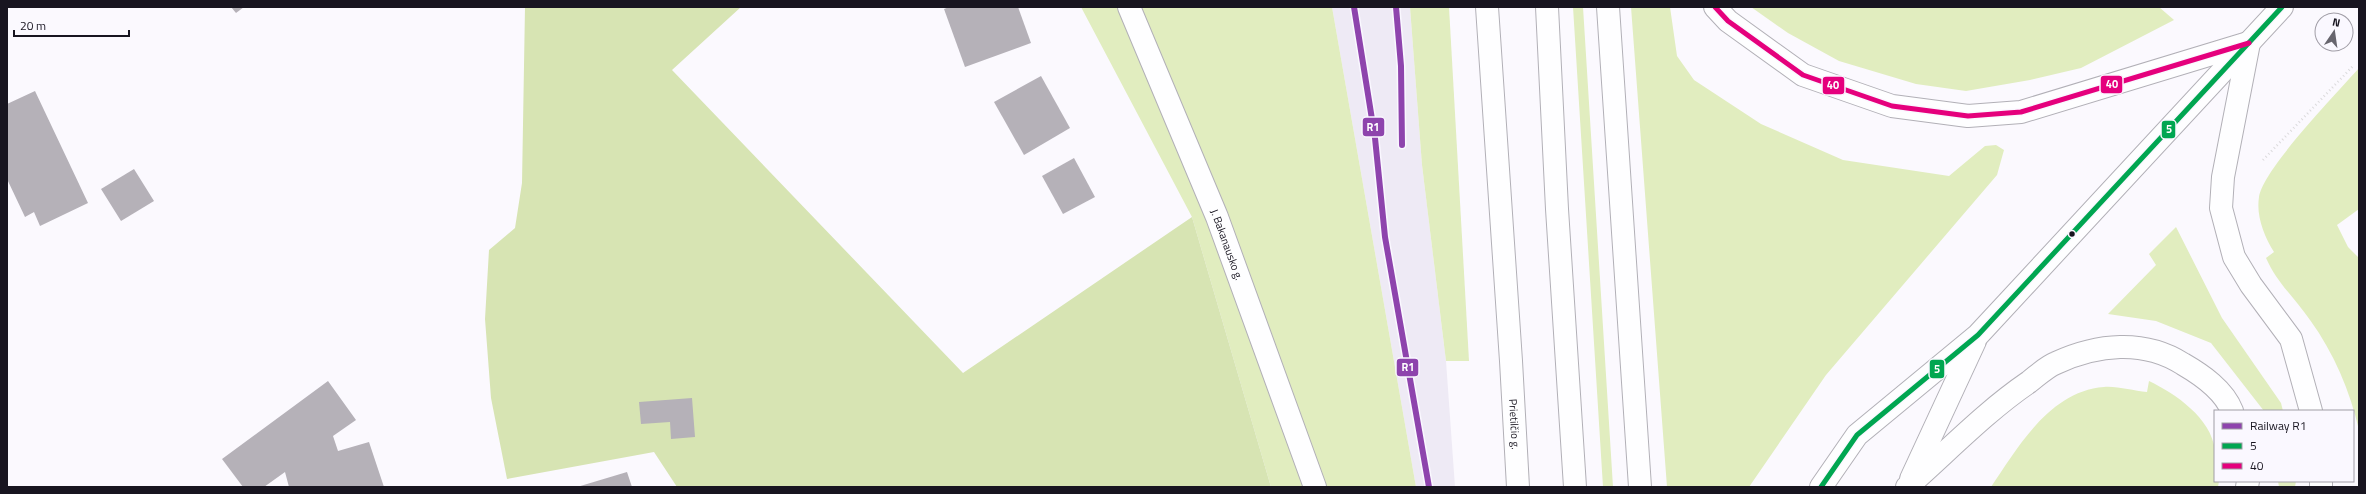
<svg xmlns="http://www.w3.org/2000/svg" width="2366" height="494" font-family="'Titillium Web',sans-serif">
<rect width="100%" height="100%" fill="#fbf9fe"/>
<path fill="#eeeaf5" d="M1332,7H1410L1422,165L1446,361L1455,487H1416Z"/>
<g fill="#e1edbf">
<path d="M1081,7H1332L1416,487H1271L1192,217Z"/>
<path d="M1410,7H1449L1469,361H1446L1422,165Z"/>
<path d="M1573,7H1583L1613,487H1603Z"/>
<path d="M1631,7H1670L1677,56L1694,80L1761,124L1843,160L1949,176L1985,146L1996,145L2004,150L1997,175L1826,375L1749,487H1667Z"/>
<path d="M1751,7H2159L2174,20L2081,68L2030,80L1966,91L1916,84L1839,61L1788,33Z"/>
<path d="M2359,68V209L2337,225L2348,247L2359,258V430C2350,391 2334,353 2310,320C2295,298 2277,283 2266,258L2274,252C2264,236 2256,216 2259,197C2263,169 2337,93 2359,68Z"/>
<path d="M2176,227L2222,318L2281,403L2283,411H2264L2211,343L2156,321L2108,314L2156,265L2149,254Z"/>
<path d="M2149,381C2176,394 2211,418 2215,450C2216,460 2215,471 2215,481H2219L2218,487H1991C2018,447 2050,391 2104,387C2118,386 2133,391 2147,392Z"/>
<path d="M2278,481H2296L2295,487H2279Z"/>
</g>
<path fill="#d7e4b3" d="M525,7H741L672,70L963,373L1192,217L1271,487H677L654,452L507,479L491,398L485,319L489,250L515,228L522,183Z"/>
<g fill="#b5b1b8">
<path d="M231,7H244L236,13Z"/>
<path d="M949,7H1018L1031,43L965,67L944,9Z"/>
<path d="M1041,76L1070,128L1024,155L994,102Z"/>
<path d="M35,91L88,203L40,226L34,212L25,217L7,179V104Z"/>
<path d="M1074,158L1095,197L1063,214L1042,176Z"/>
<path d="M134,169L154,201L121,221L101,189Z"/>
<path d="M328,381L356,420L333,436L338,451L369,442L384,487H289L285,472L264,487H243L222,459Z"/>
<path d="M692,398L695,437L671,439L670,422L641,424L639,402Z"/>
<path d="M627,472L632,487H577Z"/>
</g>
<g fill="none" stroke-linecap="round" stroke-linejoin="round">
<g stroke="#b2b0b7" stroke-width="24">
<g id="minor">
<path id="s1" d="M1129,7L1217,217L1315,487"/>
</g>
</g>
<g stroke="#b2b0b7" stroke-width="24">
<g id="major">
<path id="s2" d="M1487,7L1511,361L1518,487"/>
<path d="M1547,7L1557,209L1575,487"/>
<path d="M1608,7L1640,487"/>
<path d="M1715,7L1728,21L1803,75L1892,106L1968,116L2021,112L2248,43"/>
<path d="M2249,43L2223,177L2221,208L2234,257L2251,285L2291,339L2311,411"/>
<path d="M1911,479L1975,341"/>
<path d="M1821,487L1857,435L1978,335L2282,7"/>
<path d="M1907,487C1947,452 1985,412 2029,382C2037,376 2046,367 2056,363C2097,344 2144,339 2183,364C2202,375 2224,390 2232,411"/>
<path d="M2247,487L2248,481"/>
<path d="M2321,487V481"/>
</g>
</g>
<path stroke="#dbdadc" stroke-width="2.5" stroke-dasharray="1 3" stroke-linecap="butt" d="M2263,160L2354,65"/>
<use href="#minor" stroke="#fefeff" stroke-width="22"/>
<use href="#major" stroke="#fefeff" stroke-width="22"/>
<g stroke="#faf8ff" stroke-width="8">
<path id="bus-1" d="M1821,487L1857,435L1978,335L2282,7"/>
</g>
<g stroke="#faf8ff" stroke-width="8">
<path id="bus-2" d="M1715,7L1728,21L1803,75L1892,106L1968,116L2021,112L2249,43"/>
</g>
<use href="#bus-1" stroke="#00a651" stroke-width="5"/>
<use href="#bus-2" stroke="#e5007d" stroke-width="5"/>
<g stroke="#faf8ff" stroke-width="9">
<g id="rail-1">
<path d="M1354,7L1375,138L1385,237L1429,487"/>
<path d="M1396,7L1401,66L1402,145"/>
</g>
</g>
<use href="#rail-1" stroke="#8e44ad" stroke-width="6"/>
</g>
<circle fill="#181520" stroke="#faf8ff" stroke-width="1.5" cx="2072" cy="234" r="3.5"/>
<g text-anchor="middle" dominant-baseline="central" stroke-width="3" stroke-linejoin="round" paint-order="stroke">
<g font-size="11" fill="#181520" stroke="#faf8ff">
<text stroke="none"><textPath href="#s1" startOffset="257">J. Bakanausko g.</textPath></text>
<text stroke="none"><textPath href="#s2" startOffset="418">Prietilčio g.</textPath></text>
</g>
</g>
<g stroke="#faf8ff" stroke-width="1.5">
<rect x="2100" y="75" width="23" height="19" rx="4" fill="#e5007d"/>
<rect x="1822" y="76" width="23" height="19" rx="4" fill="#e5007d"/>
<rect x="1362" y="117" width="23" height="20" rx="4" fill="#8e44ad"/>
<rect x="2161" y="120" width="15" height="19" rx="4" fill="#00a651"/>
<rect x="1396" y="358" width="23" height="19" rx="4" fill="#8e44ad"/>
<rect x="1929" y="359" width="16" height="20" rx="4" fill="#00a651"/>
</g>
<g font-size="11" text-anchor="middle" font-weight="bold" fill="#fff">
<text x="2112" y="88">40</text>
<text x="1833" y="89">40</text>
<text x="1373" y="131">R1</text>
<text x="2169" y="133">5</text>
<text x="1408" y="371">R1</text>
<text x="1937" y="373">5</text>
</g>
<rect width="2366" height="494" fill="none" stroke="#181520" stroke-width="16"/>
<rect x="2214" y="410" width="140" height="72" fill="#faf8ff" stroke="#a09da6"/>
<rect x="2222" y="423" width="20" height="6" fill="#8e44ad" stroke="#a09da6"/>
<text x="2250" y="430" font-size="12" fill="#181520">Railway R1</text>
<rect x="2222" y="443" width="20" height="6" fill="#00a651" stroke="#a09da6"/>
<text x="2250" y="450" font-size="12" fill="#181520">5</text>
<rect x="2222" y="463" width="20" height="6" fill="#e5007d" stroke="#a09da6"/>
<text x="2250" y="470" font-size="12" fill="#181520">40</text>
<g transform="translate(2334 32) rotate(13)"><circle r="19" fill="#faf8ff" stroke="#a09da6"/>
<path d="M0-3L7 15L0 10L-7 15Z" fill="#67656e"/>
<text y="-6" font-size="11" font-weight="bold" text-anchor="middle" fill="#181520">N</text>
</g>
<path d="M14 30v6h115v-6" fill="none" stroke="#181520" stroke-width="2"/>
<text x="20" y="30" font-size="12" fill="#181520" stroke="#faf8ff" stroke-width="3" paint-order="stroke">20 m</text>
</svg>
